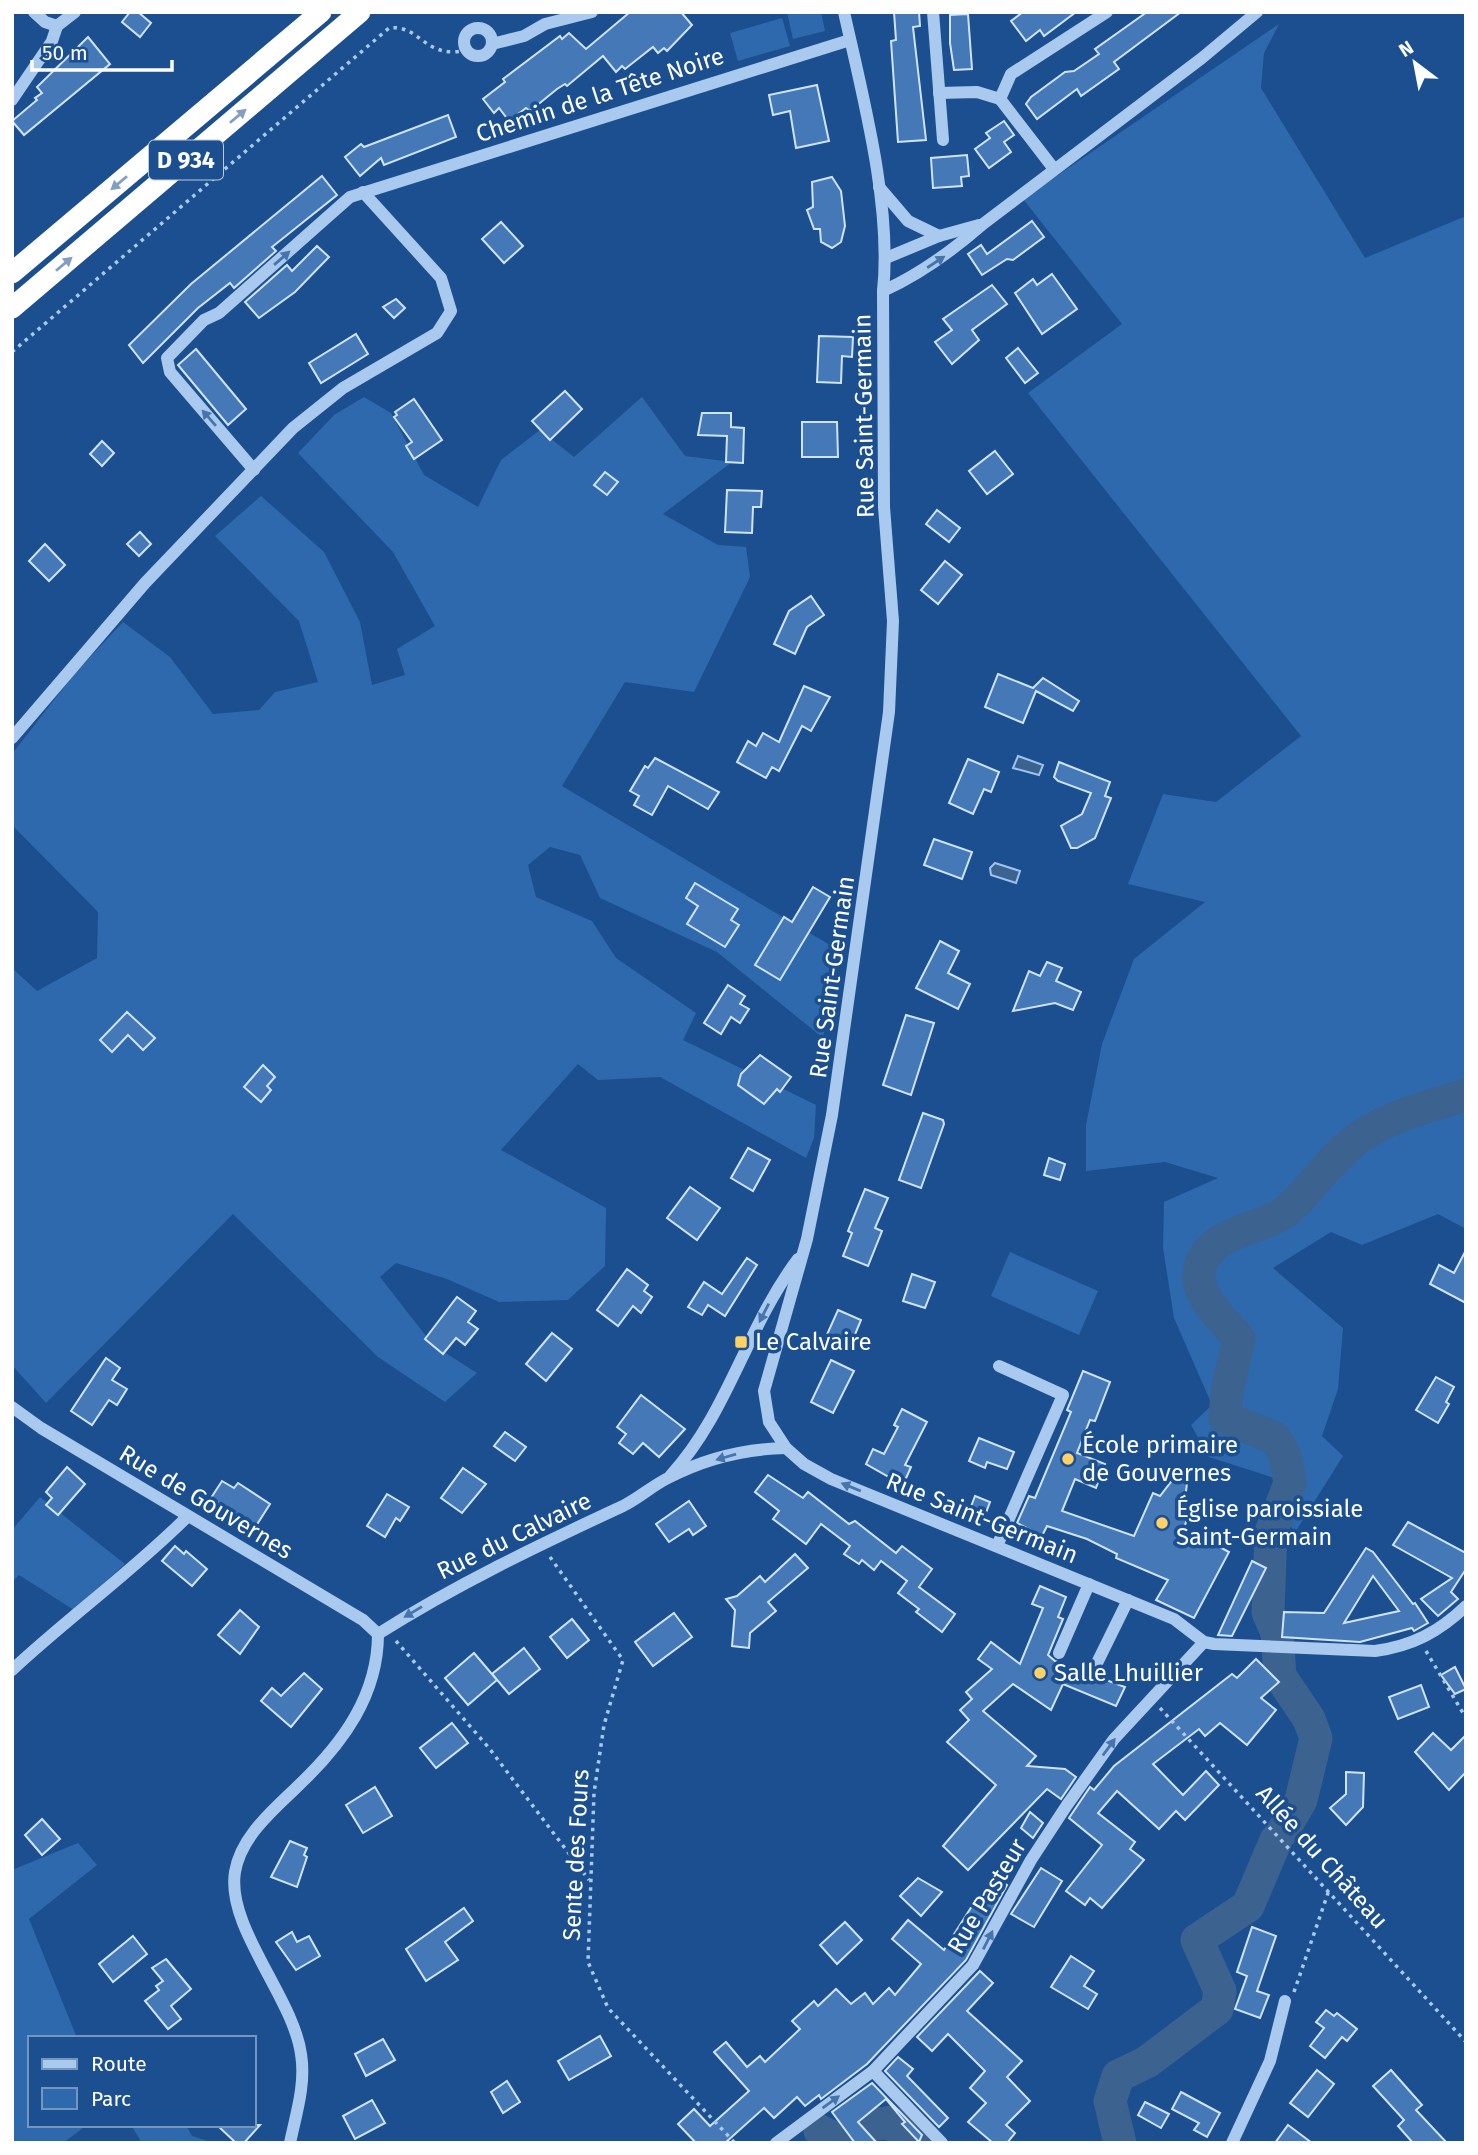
<svg xmlns="http://www.w3.org/2000/svg" width="1478" height="2155" font-family="'Fira Sans',sans-serif">
<rect width="100%" height="100%" fill="#1b4f8f"/>
<g fill="#2e69ad">
<path d="M787,12H821L825,31L793,39Z"/>
<path d="M782,18L790,46L738,61L730,33Z"/>
<path d="M1279,24L1264,53L1261,88L1365,258L1466,216V1229L1438,1214L1362,1245L1331,1232L1273,1268L1343,1328L1338,1389L1322,1436L1343,1456L1294,1534L1274,1478L1209,1457L1191,1425L1212,1405L1174,1318L1163,1248L1164,1202L1218,1178L1165,1162L1086,1171V1125L1102,1044L1134,959L1205,902L1128,884L1163,794L1216,802L1301,736L1028,393L1122,324L1023,199Z"/>
<path d="M364,397L391,413L424,475L478,507L501,460L540,430L574,457L642,397L685,456L732,462L663,514L718,545L746,547L750,577L694,692L625,682L562,786L840,951L823,1038L717,952L600,898L580,855L550,847L528,865L536,897L592,921L616,958L696,1013L683,1040L816,1105L814,1138L806,1158L660,1077L598,1080L578,1064L501,1150L606,1208L605,1266L568,1300L499,1302L447,1279L396,1263L380,1277L433,1345L477,1373L445,1402L378,1357L233,1214L46,1403L12,1365V968L37,991L97,958L98,912L12,825V754L75,673L123,622L170,657L213,714L259,710L275,692L318,682L299,621L215,536L261,496L324,552L360,622L372,685L405,675L397,649L435,626L393,552L298,453L334,415Z"/>
<path d="M1010,1252L1098,1291L1079,1335L991,1296Z"/>
<path d="M40,1497L125,1564L74,1610L19,1575L12,1582V1530Z"/>
<path d="M78,1843L97,1865L29,1919L77,2038H30V2125H87L63,2143H12V1870Z"/>
<path d="M131,2125H186L192,2136L214,2143H142Z"/>
</g>
<g fill="#3c6290" stroke="#9cc4f0" stroke-width="2">
<path d="M1018,756L1043,765L1039,775L1013,768Z"/>
<path d="M995,863L1020,871L1016,883L991,875L990,868Z"/>
</g>
<g fill="none" stroke-linecap="round" stroke-linejoin="round">
<g stroke="#3c6290" stroke-width="33">
<path d="M1283,1831L1301,1800L1316,1738L1309,1719L1280,1676L1277,1633L1268,1612L1271,1532L1290,1483L1285,1455L1275,1438L1225,1418L1227,1392L1239,1339C1224,1320 1192,1294 1200,1267C1213,1227 1263,1232 1290,1208C1313,1187 1331,1158 1357,1139C1388,1116 1430,1106 1466,1095"/>
<path d="M820,2131C848,2146 842,2136 867,2126C873,2124 883,2124 890,2122L915,2143"/>
<path d="M1120,2143L1110,2101L1118,2076L1147,2062L1217,2009L1220,1991L1197,1940L1248,1906L1276,1840"/>
</g>
</g>
<g fill="#4478b7" stroke="#cfe3fa" stroke-width="2" fill-rule="evenodd">
<path d="M130,12H138L151,23L140,37L122,22Z"/>
<path d="M630,12H681L692,25L667,51L664,48L658,53L653,47L625,69L622,66L616,72L603,56L567,86L565,84L557,89L530,111L526,108L509,121L499,108L494,113L483,99L505,82L503,79L560,36L562,39L569,33L586,49Z"/>
<path d="M894,12H919L920,26L913,27L926,140L898,142L891,41L896,40Z"/>
<path d="M1023,12H1076L1044,36L1040,30L1026,41L1011,21Z"/>
<path d="M1147,12H1181L1114,62L1119,69L1081,96L1077,89L1037,119L1026,104L1031,97L1065,72L1074,71L1099,54L1095,49Z"/>
<path d="M968,14L972,69L954,70L950,43V15Z"/>
<path d="M88,37L110,64L24,135L12,121L37,100L35,98L42,93L37,87Z"/>
<path d="M817,85L829,141L796,148L790,111L773,115L769,95Z"/>
<path d="M448,115L456,137L384,165L381,158L360,176L345,157L361,144L364,147Z"/>
<path d="M1004,121L1014,135L1004,142L1011,152L989,168L975,149L990,138L986,133Z"/>
<path d="M967,155L969,176L961,177L962,186L933,188L931,158Z"/>
<path d="M322,176L337,195L272,247L276,251L234,288L230,283L198,308L143,363L129,345L191,284Z"/>
<path d="M832,177L841,191L845,226L841,242L832,248L821,242L820,229H814L807,210L813,207L812,182Z"/>
<path d="M1032,221L1044,237L1013,260L1007,259L982,275L968,254L981,245L987,254Z"/>
<path d="M501,222L523,246L504,263L482,239Z"/>
<path d="M317,246L329,257L295,292L259,318L245,302L287,265L292,271Z"/>
<path d="M1052,274L1077,309L1042,334L1015,293L1033,279L1037,285Z"/>
<path d="M992,285L1007,304L972,330L979,340L952,364L935,342L952,330L943,319Z"/>
<path d="M396,299L405,308L394,318L383,307Z"/>
<path d="M356,334L368,354L321,383L309,363Z"/>
<path d="M819,336L853,337L852,357L842,356L841,383L817,382Z"/>
<path d="M1018,348L1038,373L1025,383L1006,358Z"/>
<path d="M196,349L246,409L228,425L178,365Z"/>
<path d="M565,391L582,409L550,440L532,421Z"/>
<path d="M414,399L442,440L414,459L406,446L412,442L394,417L397,415L395,412Z"/>
<path d="M702,413H731V427L744,428L743,463L726,462L727,436L698,435Z"/>
<path d="M802,422H837L838,457H802Z"/>
<path d="M102,441L114,453L102,466L90,454Z"/>
<path d="M995,451L1013,474L987,494L969,471Z"/>
<path d="M605,472L618,482L607,495L594,485Z"/>
<path d="M727,490L762,491L761,507H753L752,533L725,532Z"/>
<path d="M937,510L960,528L949,542L926,524Z"/>
<path d="M140,532L151,544L139,556L127,544Z"/>
<path d="M45,544L65,565L49,581L29,561Z"/>
<path d="M945,561L962,575L938,604L921,590Z"/>
<path d="M811,596L824,615L807,627L795,654L774,644L789,611Z"/>
<path d="M998,674L1033,688L1043,678L1079,701L1073,711L1036,691L1023,723L985,707Z"/>
<path d="M804,686L830,697L811,731L802,726L779,771L772,767L766,778L737,762L748,741L756,746L763,733L779,742Z"/>
<path d="M655,758L719,792L708,809L668,786L652,815L634,805L639,796L630,791L645,766L648,768Z"/>
<path d="M968,759L999,772L991,792L984,789L973,814L949,803Z"/>
<path d="M1059,762L1110,782L1105,796L1111,798L1095,838L1077,848H1071L1061,826L1082,814L1091,793L1058,781L1054,777Z"/>
<path d="M934,839L972,852L962,879L924,865Z"/>
<path d="M695,883L738,909L731,920L739,925L725,947L687,924L698,906L686,898Z"/>
<path d="M813,887L830,897L780,980L755,965L784,917L792,922Z"/>
<path d="M940,941L959,951L948,973L970,984L958,1009L916,988Z"/>
<path d="M1047,962L1062,968L1056,981L1081,992L1073,1010L1055,1003L1013,1011L1029,971L1040,976Z"/>
<path d="M728,985L745,996L740,1004L749,1009L740,1023L731,1017L721,1034L704,1023Z"/>
<path d="M127,1012L155,1038L143,1050L128,1035L112,1052L100,1040Z"/>
<path d="M906,1015L934,1023L911,1095L883,1085Z"/>
<path d="M760,1055L791,1077L780,1092L777,1089L764,1104L738,1085L741,1074Z"/>
<path d="M263,1065L275,1077L267,1086L271,1090L261,1102L244,1087Z"/>
<path d="M923,1113L943,1120L944,1124L921,1188L899,1180Z"/>
<path d="M748,1148L770,1160L753,1191L731,1178Z"/>
<path d="M1049,1158L1065,1164L1060,1180L1044,1175Z"/>
<path d="M690,1187L720,1208L697,1240L667,1218Z"/>
<path d="M865,1189L888,1198L875,1228L882,1231L868,1266L843,1256L852,1233L848,1231Z"/>
<path d="M1466,1250V1303L1430,1284L1439,1265L1454,1273Z"/>
<path d="M747,1258L757,1265L725,1316L708,1305L702,1315L688,1307L704,1282L722,1294Z"/>
<path d="M627,1269L648,1285L644,1291L652,1297L641,1313L633,1306L618,1326L597,1310Z"/>
<path d="M912,1274L935,1282L925,1308L903,1301Z"/>
<path d="M457,1297L476,1311L468,1322L478,1329L465,1345L456,1338L443,1354L425,1339Z"/>
<path d="M838,1310L861,1320L849,1349L825,1339Z"/>
<path d="M552,1333L572,1349L546,1381L526,1364Z"/>
<path d="M106,1358L120,1368L112,1380L127,1389L117,1405L109,1400L92,1425L71,1411Z"/>
<path d="M831,1360L854,1371L833,1413L811,1402Z"/>
<path d="M1083,1371L1110,1382L1095,1421L1090,1420L1077,1453L1105,1464L1096,1488L1075,1479L1062,1511L1134,1536L1153,1493L1160,1496L1174,1478L1187,1483L1185,1500L1188,1502L1185,1508L1190,1511L1184,1528L1229,1552L1194,1618L1156,1600L1168,1580L1116,1558L1117,1554L1087,1539L1047,1526L1042,1536L1017,1523L1029,1496L1035,1498L1071,1412L1067,1410Z"/>
<path d="M1436,1377L1454,1387L1446,1402L1449,1404L1438,1423L1416,1410Z"/>
<path d="M641,1395L685,1429L659,1457L643,1443L633,1454L619,1443L626,1434L617,1427Z"/>
<path d="M902,1409L927,1422L905,1465L911,1467L903,1485L866,1464L873,1449L884,1454L898,1427L894,1425Z"/>
<path d="M505,1432L526,1447L515,1461L494,1446Z"/>
<path d="M979,1438L1014,1452L1007,1469L987,1462L985,1468L969,1461Z"/>
<path d="M67,1467L85,1484L58,1515L46,1505L52,1498L46,1492Z"/>
<path d="M463,1468L486,1484L462,1513L441,1498Z"/>
<path d="M768,1475L803,1498L808,1492L849,1524L855,1521L896,1553L902,1546L932,1569L919,1587L955,1614L942,1632L916,1612L919,1609L898,1593L907,1581L881,1561L874,1570L862,1560L859,1564L844,1554L850,1546L821,1524L806,1544L773,1519L779,1511L755,1492Z"/>
<path d="M222,1481L234,1488L238,1483L270,1504L256,1526L211,1498Z"/>
<path d="M387,1494L409,1507L400,1521L396,1518L385,1537L367,1526Z"/>
<path d="M975,1496L990,1502L981,1526L966,1520Z"/>
<path d="M689,1501L706,1526L693,1535L689,1529L669,1542L656,1524Z"/>
<path d="M1408,1522L1466,1553V1569L1451,1592L1458,1599L1438,1616L1421,1599L1452,1578L1393,1545Z"/>
<path d="M175,1546L184,1554L186,1551L207,1569L192,1586L162,1561Z"/>
<path d="M1366,1548L1373,1552L1413,1604L1415,1603L1428,1623L1414,1631L1412,1628L1360,1642L1282,1637L1284,1612L1324,1613ZM1373,1576L1399,1611L1344,1623Z"/>
<path d="M795,1554L808,1568L768,1602L776,1611L750,1633L749,1648L732,1646L735,1610L726,1599L737,1596L760,1576L765,1582Z"/>
<path d="M1252,1561L1266,1568L1232,1636L1218,1635Z"/>
<path d="M1040,1586L1066,1597L1058,1617L1063,1619L1048,1655L1055,1661L1125,1687L1116,1706L1063,1684L1051,1710L1013,1684L983,1711L1036,1756L1027,1766L1065,1769L1076,1777L1061,1799L1047,1789L968,1870L943,1846L996,1785L947,1742L969,1720L960,1710L972,1699L966,1692L992,1669L978,1659L991,1642L1020,1664L1043,1608L1032,1604Z"/>
<path d="M240,1610L259,1627L240,1654L218,1635Z"/>
<path d="M674,1613L692,1637L653,1666L635,1642Z"/>
<path d="M572,1619L589,1640L567,1658L550,1637Z"/>
<path d="M524,1648L540,1669L509,1694L492,1674Z"/>
<path d="M474,1653L497,1680L468,1705L445,1678Z"/>
<path d="M1256,1659L1279,1682L1261,1698L1276,1710L1247,1745L1220,1723L1205,1736L1199,1729L1153,1764L1183,1795L1206,1771L1219,1785L1185,1820L1176,1811L1159,1829L1117,1791L1098,1813L1135,1842L1130,1849L1144,1860L1102,1908L1090,1898L1085,1905L1066,1891L1102,1845L1069,1818L1090,1787L1094,1790L1114,1766L1232,1674L1237,1678Z"/>
<path d="M1455,1667L1466,1689L1455,1694L1441,1675Z"/>
<path d="M304,1673L322,1689L291,1727L261,1701L272,1688L281,1696Z"/>
<path d="M1421,1685L1429,1707L1398,1719L1389,1697Z"/>
<path d="M452,1723L468,1743L436,1768L420,1748Z"/>
<path d="M1433,1733L1451,1750L1466,1735V1772L1449,1790L1415,1752Z"/>
<path d="M1346,1772L1364,1773L1363,1807L1346,1825L1330,1808L1346,1794Z"/>
<path d="M375,1787L392,1816L363,1833L346,1805Z"/>
<path d="M1030,1812L1043,1823L1033,1838L1021,1828Z"/>
<path d="M42,1819L60,1839L42,1855L25,1835Z"/>
<path d="M290,1841L307,1848L304,1855L307,1857L297,1887L271,1877Z"/>
<path d="M1041,1868L1062,1881L1034,1927L1011,1914Z"/>
<path d="M994,1876L1007,1885L966,1960L867,2064L821,2099L819,2095L805,2106L797,2097L774,2118L764,2108L725,2143H696L678,2124L694,2109L710,2126L749,2091L714,2052L726,2042L747,2067L760,2056L765,2062L800,2029L792,2021L814,2001L818,2006L836,1989L851,2004L865,1993L873,2004L889,1988L895,1995L921,1964L892,1939L908,1920L944,1950L972,1906L976,1908Z"/>
<path d="M918,1878L942,1892L921,1916L900,1896Z"/>
<path d="M464,1908L473,1921L445,1942L458,1960L426,1981L406,1949Z"/>
<path d="M845,1922L862,1940L837,1964L820,1945Z"/>
<path d="M1252,1927L1276,1936L1257,1991L1269,1995L1260,2018L1235,2009L1247,1976L1237,1972Z"/>
<path d="M292,1932L297,1942L309,1936L320,1956L296,1970L276,1942Z"/>
<path d="M133,1936L147,1954L113,1982L99,1964Z"/>
<path d="M1071,1956L1094,1971L1084,1986L1097,1994L1088,2009L1051,1987Z"/>
<path d="M166,1959L191,1989L171,2006L181,2019L168,2029L145,2001L159,1990L156,1986L163,1981L152,1968Z"/>
<path d="M980,1971L993,1983L967,2011L1022,2061L1007,2077L1030,2101L1006,2125L1015,2133L1007,2143H993L968,2122L986,2103L970,2088L985,2071L948,2034L932,2051L917,2037Z"/>
<path d="M1326,2010L1334,2016L1337,2013L1357,2029L1347,2041L1342,2037L1325,2058L1310,2046L1324,2028L1316,2022Z"/>
<path d="M600,2036L611,2056L569,2080L558,2061Z"/>
<path d="M383,2039L395,2060L366,2076L355,2054Z"/>
<path d="M898,2057L913,2069L907,2076L948,2118L939,2127L885,2071Z"/>
<path d="M1317,2070L1334,2084L1308,2117L1290,2103Z"/>
<path d="M1391,2070L1422,2105L1416,2110L1447,2143H1413L1398,2126L1404,2120L1373,2086Z"/>
<path d="M507,2081L520,2102L503,2113L491,2092Z"/>
<path d="M872,2083L922,2135L919,2142L902,2124L905,2122L886,2099L858,2122L877,2143H855L832,2112Z"/>
<path d="M1181,2092L1220,2113L1207,2137L1194,2130L1199,2123L1172,2109Z"/>
<path d="M372,2100L385,2123L355,2139L343,2116Z"/>
<path d="M1145,2102L1169,2114L1161,2128L1138,2115Z"/>
<path d="M217,2125H260L244,2143H236Z"/>
<path d="M1288,2125L1312,2143H1275Z"/>
</g>
<g fill="none" stroke-linecap="round" stroke-linejoin="round">
<g stroke="#a9c9ee" stroke-width="3.5" stroke-dasharray="3.5 5" stroke-linecap="butt">
<path d="M12,352L389,28C421,24 423,60 467,50"/>
<path d="M550,1557L623,1660L604,1725L594,1793L588,1962L608,2008L735,2143"/>
<path d="M396,1641L489,1748L589,1880"/>
<path d="M1426,1651L1466,1718"/>
<path d="M1160,1708L1466,2042"/>
<path d="M1294,1992L1329,1890"/>
</g>
<g stroke="#a9c9ee" stroke-width="12">
<path d="M34,12L45,22L57,26"/>
<path d="M844,12C863,97 892,206 883,291L884,507L893,621L889,712L832,1115L807,1239L764,1391L769,1422L786,1448L804,1464L831,1479L1174,1619L1204,1642L1214,1644L1375,1651C1412,1646 1439,1632 1466,1606"/>
<path d="M933,12L943,140"/>
<path d="M57,26L75,12"/>
<circle cx="478" cy="42" r="14"/>
<path d="M492,44L524,36L545,24L592,12"/>
<path d="M939,93L977,92L1000,99"/>
<path d="M12,100L52,41L57,26"/>
<path d="M1054,169L1000,99L1011,74L1107,12"/>
<path d="M879,187L908,221L939,236"/>
<path d="M886,258L939,236L979,225"/>
<path d="M883,291C921,274 952,251 983,224L1202,58L1257,12"/>
<path d="M254,470L170,372L167,358L204,320L219,313L350,197L850,40"/>
<path d="M12,738L145,583L293,428L343,388L437,333L451,311L441,278L363,192"/>
<path d="M12,1407L41,1428L363,1620L378,1634"/>
<path d="M671,1475C728,1413 747,1326 798,1259"/>
<path d="M997,1546L1063,1395L999,1366"/>
<path d="M378,1634C457,1584 539,1545 623,1506C639,1498 652,1486 668,1478C704,1459 746,1449 786,1448"/>
<path d="M1059,1653L1089,1584"/>
<path d="M1096,1665L1128,1600"/>
<path d="M12,1670C70,1616 133,1571 188,1516"/>
<path d="M873,2071L942,2143"/>
<path d="M290,2143C296,2114 306,2084 301,2054C293,1997 226,1927 235,1872C241,1835 276,1808 300,1784C343,1743 378,1695 378,1634"/>
<path d="M776,2143L873,2071L973,1965L1031,1860L1067,1805L1114,1739L1204,1642"/>
<path d="M1232,2143L1270,2061L1285,2001"/>
</g>
<g stroke="#fff" stroke-width="21">
<path d="M12,273L321,12"/>
<path d="M12,308L360,12"/>
</g>
</g>
<defs><path id="oneway-solid" d="M-6-.8H1V-3.2L6.5 0L1 3.2V.8H-6Z" transform="scale(1.75)"/></defs>
<g fill="#829ec1">
<use href="#oneway-solid" transform="translate(238 116) rotate(-40)"/>
<use href="#oneway-solid" transform="translate(119 183) rotate(140)"/>
<use href="#oneway-solid" transform="translate(64 264) rotate(-40)"/>
</g>
<g fill="#4674ac">
<use href="#oneway-solid" transform="translate(282 258) rotate(-41)"/>
<use href="#oneway-solid" transform="translate(936 262) rotate(-33)"/>
<use href="#oneway-solid" transform="translate(209 418) rotate(-131)"/>
<use href="#oneway-solid" transform="translate(764 1313) rotate(117)"/>
<use href="#oneway-solid" transform="translate(726 1457) rotate(164)"/>
<use href="#oneway-solid" transform="translate(851 1487) rotate(-158)"/>
<use href="#oneway-solid" transform="translate(413 1612) rotate(149)"/>
<use href="#oneway-solid" transform="translate(1109 1747) rotate(-54)"/>
<use href="#oneway-solid" transform="translate(988 1940) rotate(-63)"/>
<use href="#oneway-solid" transform="translate(831 2102) rotate(-36)"/>
</g>
<g fill="#ffd166" stroke="#1b4f8f" stroke-width="2.5">
<rect x="734" y="1335" width="14" height="14" rx="3.5"/>
<circle cx="1068" cy="1459" r="7"/>
<circle cx="1162" cy="1523" r="7"/>
<circle cx="1040" cy="1673" r="7"/>
</g>
<g text-anchor="middle" dominant-baseline="central" stroke-width="7" stroke-linejoin="round" paint-order="stroke">
<rect fill="#1b4f8f" stroke="#bbcadd" stroke-width="2" x="149" y="140.5" width="74" height="39" rx="5"/>
<g font-size="23" font-weight="bold" fill="#fff">
<text x="186" y="160">D 934</text>
</g>
<g font-size="24" fill="#fff" stroke="#1b4f8f">
<text transform="translate(600 95) rotate(-18)">Chemin de la Tête Noire</text>
<text transform="translate(864 416) rotate(-91)">Rue Saint-Germain</text>
<text transform="translate(832 977) rotate(-82)">Rue Saint-Germain</text>
<text transform="translate(206 1502) rotate(31)">Rue de Gouvernes</text>
<text transform="translate(982 1518) rotate(22)">Rue Saint-Germain</text>
<text transform="translate(514 1536) rotate(-26)">Rue du Calvaire</text>
<text transform="translate(576 1855) rotate(-87)">Sente des Fours</text>
<text transform="translate(1322 1857) rotate(48)">Allée du Château</text>
<text transform="translate(987 1896) rotate(-59)">Rue Pasteur</text>
</g>
<g font-size="24" fill="#fff" stroke="#1b4f8f" text-anchor="start">
<text x="755" y="1342">Le Calvaire</text>
<text x="1082" y="1445">École primaire<tspan x="1082" dy="28">de Gouvernes</tspan></text>
<text x="1176" y="1509">Église paroissiale<tspan x="1176" dy="28">Saint-Germain</tspan></text>
<text x="1054" y="1673">Salle Lhuillier</text>
</g>
</g>
<rect width="1478" height="2155" fill="none" stroke="#ffffff" stroke-width="28"/>
<rect x="28" y="2036" width="228" height="91" fill="#1b4f8f" stroke="#7695bc" stroke-width="2"/>
<rect x="42" y="2059" width="35" height="10" fill="#a9c9ee" stroke="#7695bc" stroke-width="2"/>
<text x="91" y="2071" font-size="21" fill="#ffffff">Route</text>
<rect x="42" y="2088" width="35" height="21" fill="#2e69ad" stroke="#7695bc" stroke-width="2"/>
<text x="91" y="2106" font-size="21" fill="#ffffff">Parc</text>
<g transform="translate(1415 63) rotate(328)" stroke="#1b4f8f" stroke-width="5" paint-order="stroke">
<path d="M0-5L12 26L0 18L-12 26Z" fill="#ffffff"/>
<text y="-10" font-size="19" font-weight="bold" text-anchor="middle" fill="#ffffff">N</text>
</g>
<path d="M32 60v10h140v-10" fill="none" stroke="#ffffff" stroke-width="3.5"/>
<text x="42" y="60" font-size="21" fill="#ffffff" stroke="#1b4f8f" stroke-width="5" paint-order="stroke">50 m</text>
</svg>
